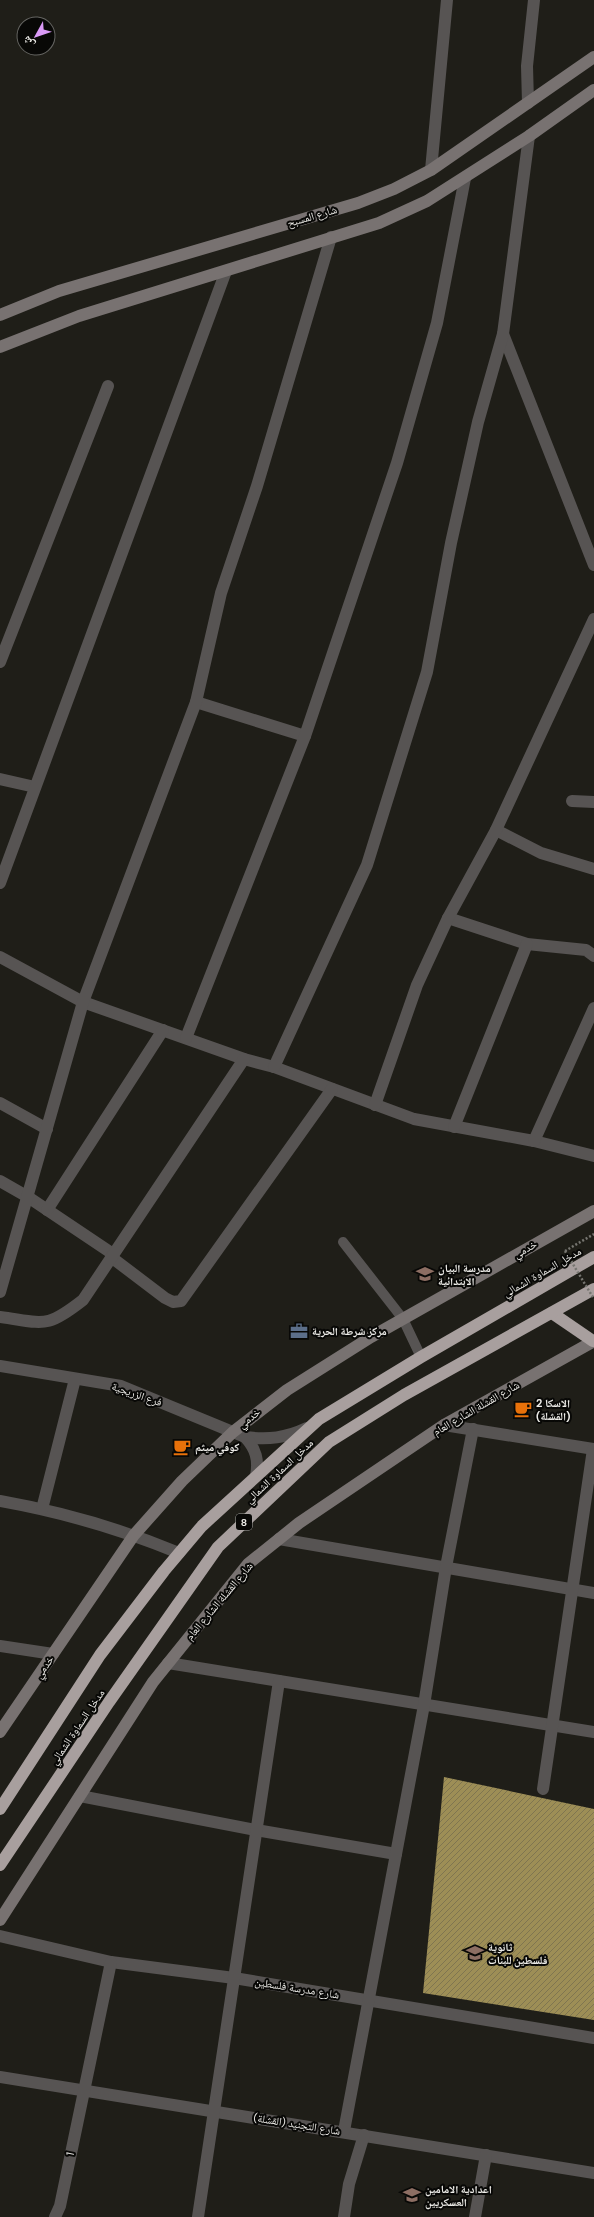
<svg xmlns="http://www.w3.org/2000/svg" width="594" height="2217" font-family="'DM Sans','Noto Naskh Arabic',sans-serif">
<defs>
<pattern id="building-hatch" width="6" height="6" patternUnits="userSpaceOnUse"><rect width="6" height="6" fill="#9d8e56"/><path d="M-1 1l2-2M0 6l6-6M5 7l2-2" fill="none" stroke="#7f7550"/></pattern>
</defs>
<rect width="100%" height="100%" fill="#1f1e18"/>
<path fill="url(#building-hatch)" d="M444,1777L594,1809V2020L423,1993Z"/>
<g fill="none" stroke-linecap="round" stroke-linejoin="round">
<path stroke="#767570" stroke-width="2.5" stroke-dasharray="2 2" stroke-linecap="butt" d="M565,1251L594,1234"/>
<path stroke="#575453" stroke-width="10" d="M343,1242L403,1319L421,1357"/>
<g stroke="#575453" stroke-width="12">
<path d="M528,103L527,66L534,0"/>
<path d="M431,170L447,0"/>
<path d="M503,334L594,565"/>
<path d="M0,662L108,386"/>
<path d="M196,702L305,736"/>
<path d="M0,779L35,787"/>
<path d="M572,801L594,802"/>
<path d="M496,830L541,853L594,869"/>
<path d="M0,883L226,271"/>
<path d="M448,918L527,944L586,950L594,956"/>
<path d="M0,957L83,1002L244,1059L274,1067L414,1119L534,1141L594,1156"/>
<path d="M186,1038L305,736L397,463L437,323L465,178"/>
<path d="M274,1067L367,865L427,672L451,543L478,422L503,334L529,136"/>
<path d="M0,1103L47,1129"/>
<path d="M375,1105L417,985L448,918L496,830L594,619"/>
<path d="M454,1127L527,944"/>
<path d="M534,1141L594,1008"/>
<path d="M0,1181L28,1197L113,1254"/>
<path d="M47,1210L163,1030"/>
<path d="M111,1257L165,1298L173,1302L181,1301L332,1089"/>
<path d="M0,1292L83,1002L196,702L221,593L257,486L331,237"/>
<path d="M0,1317C45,1323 46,1329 83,1300L244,1059"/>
<path d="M0,1366L121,1386L245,1437C268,1440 286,1438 307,1428"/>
<path d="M444,1425L594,1449"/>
<path d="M245,1437C256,1449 259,1460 256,1476"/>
<path d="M0,1501C62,1512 121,1529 179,1553"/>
<path d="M42,1509L75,1379"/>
<path d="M279,1539L594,1593"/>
<path d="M0,1646L53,1654"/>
<path d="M168,1663L594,1732"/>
<path d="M543,1789L593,1449"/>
<path d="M80,1796L256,1830L396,1854"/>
<path d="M0,1936L111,1962L234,1978L594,2038"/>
<path d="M0,2077L594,2173"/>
<path d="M344,2131L424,1705L446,1567L473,1429"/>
<path d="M55,2217L60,2206L111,1962"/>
<path d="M198,2217L279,1681"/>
<path d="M344,2217L349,2184L364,2135"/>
<path d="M475,2217L486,2155"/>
</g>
<g stroke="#787271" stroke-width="12">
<path d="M0,315L59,291L358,203L394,189L431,170L594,57"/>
<path d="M0,347L79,316L379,223L427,201L529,136L594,90"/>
<path d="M0,1732L134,1535L182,1481L233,1432L287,1390L371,1337L594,1211"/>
<path d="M0,1920L153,1682L248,1564L299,1523L444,1425L594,1341"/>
</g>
<g stroke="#a89f9e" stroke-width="12">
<path d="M552,1313L593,1341"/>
<path d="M0,1809L100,1655L164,1571L202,1526L319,1419L421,1357L594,1257"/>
<path d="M0,1865L109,1702L218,1547L329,1442L404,1395L594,1289"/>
</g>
<path stroke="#767570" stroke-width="2.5" stroke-dasharray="2 2" stroke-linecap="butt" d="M565,1251L594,1299"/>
</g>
<defs>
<g id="school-bare" transform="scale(1.38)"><path d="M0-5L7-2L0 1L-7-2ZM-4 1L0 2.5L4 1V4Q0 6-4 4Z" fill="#8d6e63" stroke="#080806" stroke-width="2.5" paint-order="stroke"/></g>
<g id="office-bare" transform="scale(1.38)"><path d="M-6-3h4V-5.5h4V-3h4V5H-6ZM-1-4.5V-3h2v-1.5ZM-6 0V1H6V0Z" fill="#5c6f8a" stroke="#080806" stroke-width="2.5" paint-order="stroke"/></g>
<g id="cafe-bare" transform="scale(1.38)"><path d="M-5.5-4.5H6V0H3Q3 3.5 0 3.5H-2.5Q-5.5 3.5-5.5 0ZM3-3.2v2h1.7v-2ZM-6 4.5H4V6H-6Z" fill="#e8710a" stroke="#080806" stroke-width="2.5" paint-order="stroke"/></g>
</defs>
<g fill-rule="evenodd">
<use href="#school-bare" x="425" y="1274"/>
<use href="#office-bare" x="299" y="1331"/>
<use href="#cafe-bare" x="523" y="1409"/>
<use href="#cafe-bare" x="182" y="1447"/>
<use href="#school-bare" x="475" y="1953"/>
<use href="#school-bare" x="412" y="2195"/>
</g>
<g text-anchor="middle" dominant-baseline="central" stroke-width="4" stroke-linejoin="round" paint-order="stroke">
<rect fill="#080806" stroke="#a9a8a5" stroke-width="1" x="236" y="1514" width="16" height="16" rx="3"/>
<g font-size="10" font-weight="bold" fill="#eeede9">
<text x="244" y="1522">8</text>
</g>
<g font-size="11" fill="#eeede9" stroke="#080806">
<text transform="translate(312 216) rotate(-16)">شارع المسبح</text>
<text transform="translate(525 1249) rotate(-30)">خدمي</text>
<text transform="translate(542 1272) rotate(-30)">مدخل السماوة الشمالي</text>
<text transform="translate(137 1394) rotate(19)">فرع الزريجية</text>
<text transform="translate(476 1408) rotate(-30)">شارع القشلة الشارع العام</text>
<text transform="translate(249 1418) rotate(-39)">خدمي</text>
<text transform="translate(279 1471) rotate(-43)">مدخل السماوة الشمالي</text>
<text transform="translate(219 1601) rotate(-50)">شارع القشلة الشارع العام</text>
<text transform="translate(44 1667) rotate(-56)">خدمي</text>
<text transform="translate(77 1727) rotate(-56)">مدخل السماوة الشمالي</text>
<text transform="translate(297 1988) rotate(9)">شارع مدرسة فلسطين</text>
<text transform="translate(297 2124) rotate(9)">شارع التجنيد (القشلة)</text>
<text transform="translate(70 2154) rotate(-78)">1</text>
</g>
<g font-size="11" font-weight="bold" fill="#eeede9" stroke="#080806" text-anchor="start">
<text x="438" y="1268">مدرسة البيان<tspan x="438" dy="13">الابتدائية</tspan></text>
<text x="312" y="1331">مركز شرطة الحرية</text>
<text x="536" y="1403">الاسكا 2<tspan x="536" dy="13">(القشلة)</tspan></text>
<text x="195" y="1447">كوفي ميثم</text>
<text x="488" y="1947">ثانوية<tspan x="488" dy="13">فلسطين للبنات</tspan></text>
<text x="425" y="2189">اعدادية الامامين<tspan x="425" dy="13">العسكريين</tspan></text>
</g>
</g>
<g transform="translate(36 36) rotate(230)"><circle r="19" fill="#080806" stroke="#646461"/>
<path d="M0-3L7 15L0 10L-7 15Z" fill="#da9af6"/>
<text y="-6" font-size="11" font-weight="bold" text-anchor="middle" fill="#eeede9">ش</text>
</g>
</svg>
